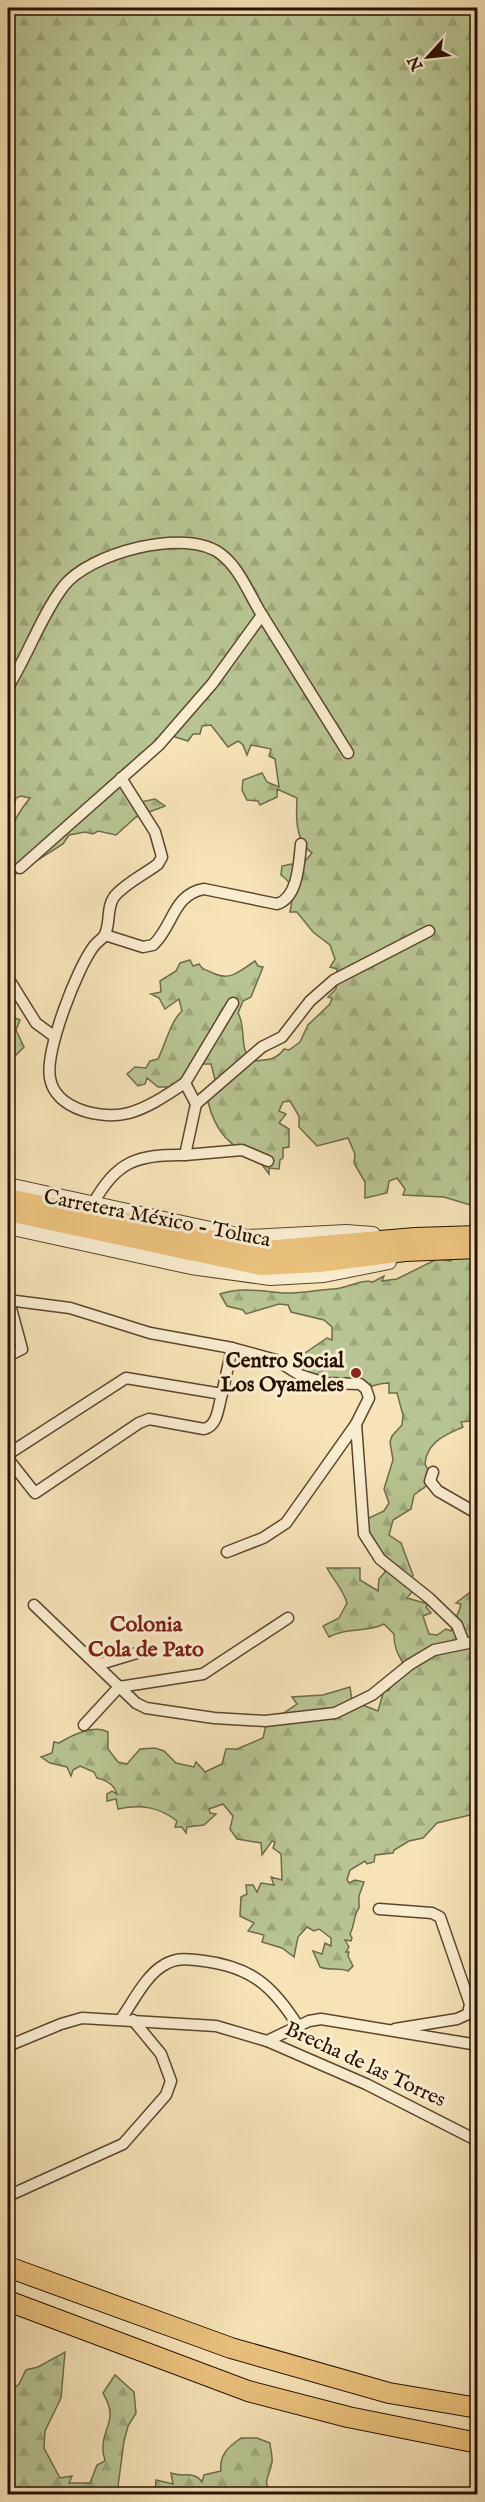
<svg xmlns="http://www.w3.org/2000/svg" width="485" height="2502" font-family="'IM FELL English',serif">
<defs>
<pattern id="forest-firs" width="22" height="20" patternUnits="userSpaceOnUse" patternTransform="scale(1.5)"><rect width="22" height="20" fill="#b7c592"/><path d="M5 1l3.5 6h-7zM16 11l3.5 6h-7z" fill="#9da87c"/></pattern>
</defs>
<rect width="100%" height="100%" fill="#f6e4b7"/>
<filter id="stains"><feTurbulence type="fractalNoise" baseFrequency=".00333" numOctaves="4"/><feColorMatrix values="0 0 0 0 .2 0 0 0 0 .09 0 0 0 0 .02 0 0 0 .5 -.17"/></filter>
<radialGradient id="worn" r=".72"><stop offset=".6" stop-color="#630" stop-opacity="0"/><stop offset="1" stop-color="#630" stop-opacity=".3"/></radialGradient>
<g fill="url(#forest-firs)" stroke="#6f6b4a" stroke-width="1.5">
<path d="M8,8H477V1207L444,1197L403,1195L405,1189L397,1178L389,1181L387,1193L365,1198V1182L354,1163L355,1154L348,1138L317,1146L299,1127V1116L290,1101L283,1102L279,1111L286,1114L279,1123L289,1129V1147L283,1148V1158L280,1160L279,1169L269,1168V1174L260,1162L242,1156C237,1147 232,1144 225,1137C217,1128 211,1114 208,1102L217,1087L211,1064H195L175,1087H158L147,1078L145,1084L138,1086L127,1074L135,1067L146,1068L150,1061L158,1059C166,1043 170,1022 182,1011L179,999L165,1009L159,998L151,994L161,992L160,981L176,971L180,963L190,960L193,966L199,964C203,971 208,970 215,974C231,981 241,970 255,961L258,966L263,967L251,997L243,1001L238,1013C247,1028 238,1049 252,1061C265,1060 276,1061 284,1049L289,1050L300,1042L308,1025L330,1004L332,998L328,997L336,989L337,969L330,967L335,959L330,945L313,932L297,912H290C293,897 296,885 281,875L282,866L291,864L299,868L312,853C295,842 296,816 297,798L277,789V797L260,805L258,801L247,800L242,790L243,780L262,773L267,782L279,787L275,759L269,756L271,749L251,745L247,755L243,745L238,741L228,747L211,725L202,726L200,734H193L188,741L169,735L121,774L141,802L155,799L165,806L136,817L116,835L98,831L93,834L85,832L69,835L63,844L8,879C8,842 5,828 30,798L21,796L16,798L14,805L9,802L8,793Z"/>
<path d="M8,1015L20,1020L16,1030L24,1047L8,1063Z"/>
<path d="M462,1254H477V1420L461,1422L463,1427C448,1434 433,1439 427,1455C425,1458 426,1461 425,1464L430,1474L429,1484L414,1495L411,1509L393,1520L389,1535L401,1543L413,1575L411,1581L418,1585L407,1598L428,1604L426,1607L431,1613L423,1616L429,1634L437,1635L446,1629L451,1631C452,1623 459,1615 461,1604L456,1603L469,1593L477,1591V1816L474,1814L437,1823L423,1838L409,1841L394,1850L393,1853L375,1855L374,1862L367,1864L365,1861L350,1870L347,1880L349,1883L355,1880L364,1882L359,1896V1908C353,1916 355,1925 350,1934L352,1938L351,1941L345,1940L349,1947L346,1952H349L348,1956L353,1966L348,1971C338,1967 329,1971 320,1967L313,1951L322,1954L325,1943L331,1946V1938L319,1929L314,1931L307,1927L298,1937L294,1957L282,1948L262,1942L264,1935L248,1931L254,1923L240,1916L241,1897L247,1894L246,1885H253L257,1892L261,1883L274,1885L271,1877L282,1880L281,1854L273,1848L275,1842L272,1841L262,1855L261,1843L237,1839L230,1829L233,1816L223,1804L209,1809L210,1813L216,1814L204,1825L187,1827L186,1833L182,1827H175L177,1821C159,1807 141,1804 118,1809L116,1799L107,1801V1794L112,1791L117,1794C114,1784 107,1780 97,1778L94,1772L80,1766L73,1770L71,1776L67,1767L50,1763L41,1757L52,1753L54,1742L59,1743C72,1735 95,1724 108,1732V1749L118,1762L127,1764L140,1749L155,1748L164,1751L176,1763L194,1767L196,1762L205,1772L222,1764L226,1749H237L263,1738L266,1725L297,1704L292,1697L323,1695L350,1687L352,1701L378,1711L384,1690L388,1691C417,1652 394,1669 394,1634L384,1624C367,1633 346,1627 329,1637L323,1626L339,1618L347,1603C343,1589 334,1581 327,1568H360V1580L378,1591L379,1579L385,1572L378,1547L368,1533L367,1519L384,1511L389,1503L384,1489L393,1460L390,1442L392,1436L402,1425L403,1415L397,1393H389V1383C379,1383 372,1387 361,1388C339,1390 312,1376 292,1368V1362L327,1338L332,1340V1327L324,1320L291,1312L288,1305L279,1304L246,1314L243,1310L227,1306L220,1294C242,1287 260,1291 283,1293C299,1294 316,1290 333,1289C346,1289 362,1278 373,1282L384,1276L382,1281L397,1279L437,1259L450,1261Z"/>
<path d="M65,2352L61,2398L45,2431L44,2448L60,2478L72,2476L69,2483H90L97,2465L105,2461C105,2458 103,2455 103,2451C101,2427 120,2422 103,2393L115,2375L134,2392L136,2413L128,2426L124,2441L117,2494H8V2393L19,2384L26,2370L38,2367Z"/>
<path d="M241,2438H257L270,2443C270,2448 273,2456 272,2462C270,2476 261,2482 272,2494H155L156,2480L173,2484L171,2473C183,2478 194,2470 202,2482L204,2475L221,2471C219,2455 228,2447 241,2438Z"/>
</g>
<g fill="none" stroke-linecap="round" stroke-linejoin="round">
<g stroke="#5b462e" stroke-width="13">
<g id="minor">
<path d="M262,615L348,753"/>
<path d="M8,687C27,657 41,616 63,587C88,553 188,526 222,555C240,569 250,596 262,615L212,684L159,745L20,868"/>
<path d="M105,935L143,947L153,945C173,927 173,894 204,889L277,904C298,898 299,863 301,844"/>
<path d="M8,978L36,1023L55,1037"/>
<path d="M185,1083L233,1003"/>
<path d="M196,1104L262,1047L282,1037L310,1001L334,980L429,931"/>
<path d="M185,1155L242,1150L268,1161"/>
<path d="M93,1204C116,1161 138,1154 185,1155L196,1104L185,1083C168,1094 150,1107 129,1113C103,1120 55,1110 50,1078C45,1051 77,968 94,946C97,942 101,940 104,936C111,925 106,908 114,897C124,884 145,874 158,864L162,857L155,832L121,778"/>
<path d="M8,1300L70,1308L150,1333L232,1348L276,1360L300,1375L325,1383L360,1384L366,1389L369,1398L356,1424L286,1523L263,1538L227,1552"/>
<path d="M8,1356L22,1349L9,1301"/>
<path d="M222,1394C218,1407 218,1426 204,1429L149,1419L139,1423L35,1493L9,1460L10,1453L16,1449L126,1378L222,1394L232,1348"/>
<path d="M356,1424L364,1534L380,1559L429,1598L457,1625L464,1643"/>
<path d="M433,1472L430,1481L438,1491L478,1514"/>
<path d="M34,1605L136,1703L146,1708L214,1718L265,1721L335,1713L372,1695L409,1665L434,1650L478,1641"/>
<path d="M97,1665L137,1653"/>
<path d="M84,1725L119,1687L203,1674L288,1618"/>
<path d="M379,1909L432,1913L440,1917L470,2004L468,2014L457,2019L395,2029"/>
<path d="M121,2019C133,2002 146,1975 164,1965C176,1957 190,1959 204,1961C251,1967 273,1986 298,2026"/>
<path d="M267,2041L309,2021L321,2019L478,2045"/>
<path d="M8,2046L61,2024L82,2018L216,2026L267,2041L366,2084L478,2141"/>
<path d="M8,2196L123,2144L166,2095L171,2081L161,2054L133,2020"/>
</g>
</g>
<g stroke="#5b462e" stroke-width="16">
<g id="tertiary">
<path d="M8,1185L247,1237L346,1232L373,1234"/>
<path d="M8,1227L191,1267L270,1278L324,1275L389,1262"/>
</g>
</g>
<g stroke="#271101" stroke-width="20">
<g id="primary">
<path d="M8,1198L264,1250L415,1237L478,1235"/>
<path d="M8,1212L261,1266L319,1263L405,1252L478,1249"/>
</g>
</g>
<g stroke="#271101" stroke-width="22">
<g id="motorway">
<path d="M8,2267L231,2348L389,2393L478,2408"/>
<path d="M8,2301L248,2391L348,2417L478,2443"/>
</g>
</g>
<use href="#minor" stroke="#f9edd0" stroke-width="10"/>
<use href="#tertiary" stroke="#f9edd0" stroke-width="14"/>
<use href="#primary" stroke="#ebc27c" stroke-width="18"/>
<use href="#motorway" stroke="#ebc27c" stroke-width="20"/>
</g>
<circle fill="#8f2418" stroke="#f9edd0" stroke-width="2" cx="356" cy="1373" r="6"/>
<g text-anchor="middle" dominant-baseline="central" stroke-width="6" stroke-linejoin="round" paint-order="stroke">
<g font-size="21" fill="#271101" stroke="#f9edd0">
<text transform="translate(157 1219) rotate(11)">Carretera México - Toluca</text>
<text transform="translate(365 2065) rotate(25)">Brecha de las Torres</text>
</g>
<g font-size="21" font-weight="bold" fill="#271101" stroke="#f9edd0" text-anchor="end">
<text x="344" y="1361">Centro Social<tspan x="344" dy="24">Los Oyameles</tspan></text>
</g>
<g font-size="22" font-weight="bold" fill="#7a1f14" stroke="#f9edd0">
<text x="146" y="1625">Colonia<tspan x="146" dy="25">Cola de Pato</tspan></text>
</g>
</g>
<rect width="485" height="2502" fill="none" stroke="#f6e4b7" stroke-width="30"/>
<rect x="9" y="9" width="467" height="2484" fill="none" stroke="#271101" stroke-width="3"/>
<rect x="15" y="15" width="455" height="2472" fill="none" stroke="#271101" stroke-width="1.5"/>
<g transform="translate(428 57) rotate(243)" stroke="#f9edd0" stroke-width="4.5" paint-order="stroke">
<path d="M0-4.5L10 22L0 15L-10 22Z" fill="#271101"/>
<text y="-9" font-size="16" font-weight="bold" text-anchor="middle" fill="#271101">N</text>
</g>
<rect width="100%" height="100%" filter="url(#stains)"/>
<rect width="100%" height="100%" fill="url(#worn)"/>
</svg>
